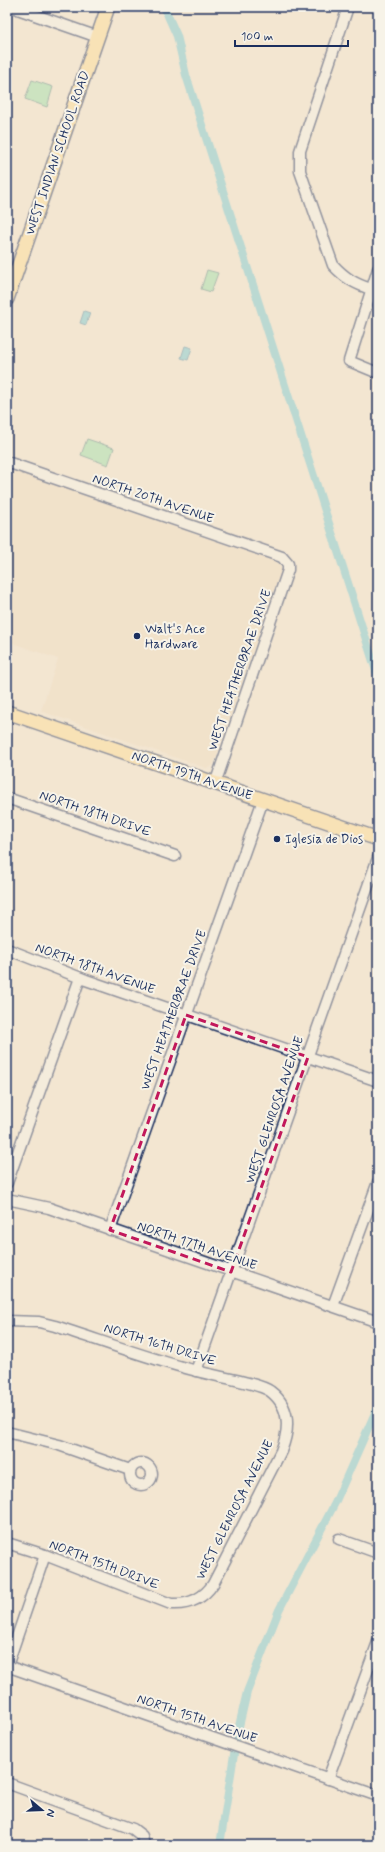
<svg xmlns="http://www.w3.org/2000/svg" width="385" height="1852" font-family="Mynerve,sans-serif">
<rect width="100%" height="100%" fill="#f3e6d1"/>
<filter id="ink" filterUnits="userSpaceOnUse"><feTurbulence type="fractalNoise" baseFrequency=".025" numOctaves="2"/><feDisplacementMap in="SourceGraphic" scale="8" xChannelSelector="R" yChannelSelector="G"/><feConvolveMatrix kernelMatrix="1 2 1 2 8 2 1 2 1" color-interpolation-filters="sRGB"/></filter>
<g filter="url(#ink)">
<path fill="#f0ddc1" d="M7,469L276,562L279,564L281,570L214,763L211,767L206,768L41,711L58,659L7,641Z"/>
<g fill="#9de0aa" stroke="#5c8884">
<path d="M32,80L53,87L47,107L25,99Z"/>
<path d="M207,270L218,273L211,292L201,289Z"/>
<path d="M87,439L114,448L108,465L81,455Z"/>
</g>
<g fill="#78c9d2" stroke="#538ba4">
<path d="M84,311L90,313L86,325L80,323Z"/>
<path d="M185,346L192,348L188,360L181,358Z"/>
</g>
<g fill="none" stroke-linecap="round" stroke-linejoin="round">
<g stroke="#78c9d2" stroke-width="8">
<path d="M164,7L177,36L186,75L378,677"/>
<path d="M220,1845L237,1735L247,1692L279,1610L335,1503L378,1406"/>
</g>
<g stroke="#1b2f5e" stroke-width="13">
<g id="minor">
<path d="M12,7L98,37"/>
<path d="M348,7L300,151V171L333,265C345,278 355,284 371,289"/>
<path d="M378,269L349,361L378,373"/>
<path d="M7,462L282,557L288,564V570L215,784"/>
<path d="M7,798L175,856"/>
<path d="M7,949L86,980L378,1081"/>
<path d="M7,1183L80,978"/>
<path d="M7,1199L49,1208L378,1322"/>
<path d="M110,1230L263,800"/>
<path d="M333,1306L378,1182"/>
<path d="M7,1321L39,1322L55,1326C102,1341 149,1359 197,1371C213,1376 260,1383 270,1391C291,1407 290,1429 281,1451L213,1584C203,1599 189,1605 171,1604L45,1555L7,1543"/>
<path d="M196,1371L378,858"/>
<path d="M7,1432L59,1445L130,1470"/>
<circle cx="141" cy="1474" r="11"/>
<path d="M339,1539L378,1553"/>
<path d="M7,1666L378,1796"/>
<path d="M7,1666L45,1555"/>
<path d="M328,1779L378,1642"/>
<path d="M7,1783L133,1829L142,1836L144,1845"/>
</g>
</g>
<g stroke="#1b2f5e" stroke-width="16">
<g id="major">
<path d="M7,299L108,7"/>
<path d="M7,712L378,839"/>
</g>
</g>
<use href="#minor" stroke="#f7f3e8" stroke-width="10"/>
<use href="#major" stroke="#ffdd96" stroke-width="13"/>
</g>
</g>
<path d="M0 0H385V1852H0ZM186,1015L308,1057L231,1272L110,1230Z" fill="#f3e6d1" fill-opacity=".55" fill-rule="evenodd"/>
<path fill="none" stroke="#c2185b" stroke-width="3" stroke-dasharray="8 5" stroke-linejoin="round" d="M186,1015L308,1057L231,1272L110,1230Z"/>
<g fill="#1b2f5e" stroke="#f7f3e8" stroke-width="1.5">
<circle cx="137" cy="636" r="4"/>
<circle cx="277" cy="839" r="4"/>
</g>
<g text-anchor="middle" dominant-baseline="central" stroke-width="4" stroke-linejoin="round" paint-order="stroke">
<g font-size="13" fill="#1b2f5e" stroke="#f7f3e8">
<text transform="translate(58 153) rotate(-71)">WEST INDIAN SCHOOL ROAD</text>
<text transform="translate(153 499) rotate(19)">NORTH 20TH AVENUE</text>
<text transform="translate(240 670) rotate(-71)">WEST HEATHERBRAE DRIVE</text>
<text transform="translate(192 776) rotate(19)">NORTH 19TH AVENUE</text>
<text transform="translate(95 814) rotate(19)">NORTH 18TH DRIVE</text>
<text transform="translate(95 969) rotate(20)">NORTH 18TH AVENUE</text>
<text transform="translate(174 1010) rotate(-70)">WEST HEATHERBRAE DRIVE</text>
<text transform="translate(275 1110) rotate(-71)">WEST GLENROSA AVENUE</text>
<text transform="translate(197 1246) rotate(19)">NORTH 17TH AVENUE</text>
<text transform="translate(160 1345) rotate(17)">NORTH 16TH DRIVE</text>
<text transform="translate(235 1510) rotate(-63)">WEST GLENROSA AVENUE</text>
<text transform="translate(104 1565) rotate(21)">NORTH 15TH DRIVE</text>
<text transform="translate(197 1719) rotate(19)">NORTH 15TH AVENUE</text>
</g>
<g font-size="13" fill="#1b2f5e" stroke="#f7f3e8" text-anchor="start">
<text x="145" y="629">Walt's Ace<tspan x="145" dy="15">Hardware</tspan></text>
<text x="285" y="839">Iglesia de Dios</text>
</g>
</g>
<rect width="385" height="1852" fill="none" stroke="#f7f3e8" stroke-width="24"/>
<rect x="12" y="12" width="361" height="1828" fill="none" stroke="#1b2f5e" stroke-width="1.5" filter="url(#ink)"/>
<g transform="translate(42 1810) rotate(109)" stroke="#f7f3e8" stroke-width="3" paint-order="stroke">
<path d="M0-3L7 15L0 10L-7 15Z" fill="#1b2f5e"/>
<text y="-6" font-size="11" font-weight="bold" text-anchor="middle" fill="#1b2f5e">N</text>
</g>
<path d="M235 40v6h113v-6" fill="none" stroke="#1b2f5e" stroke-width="2"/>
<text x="241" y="40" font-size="12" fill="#1b2f5e" stroke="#f7f3e8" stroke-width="3" paint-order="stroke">100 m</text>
</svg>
